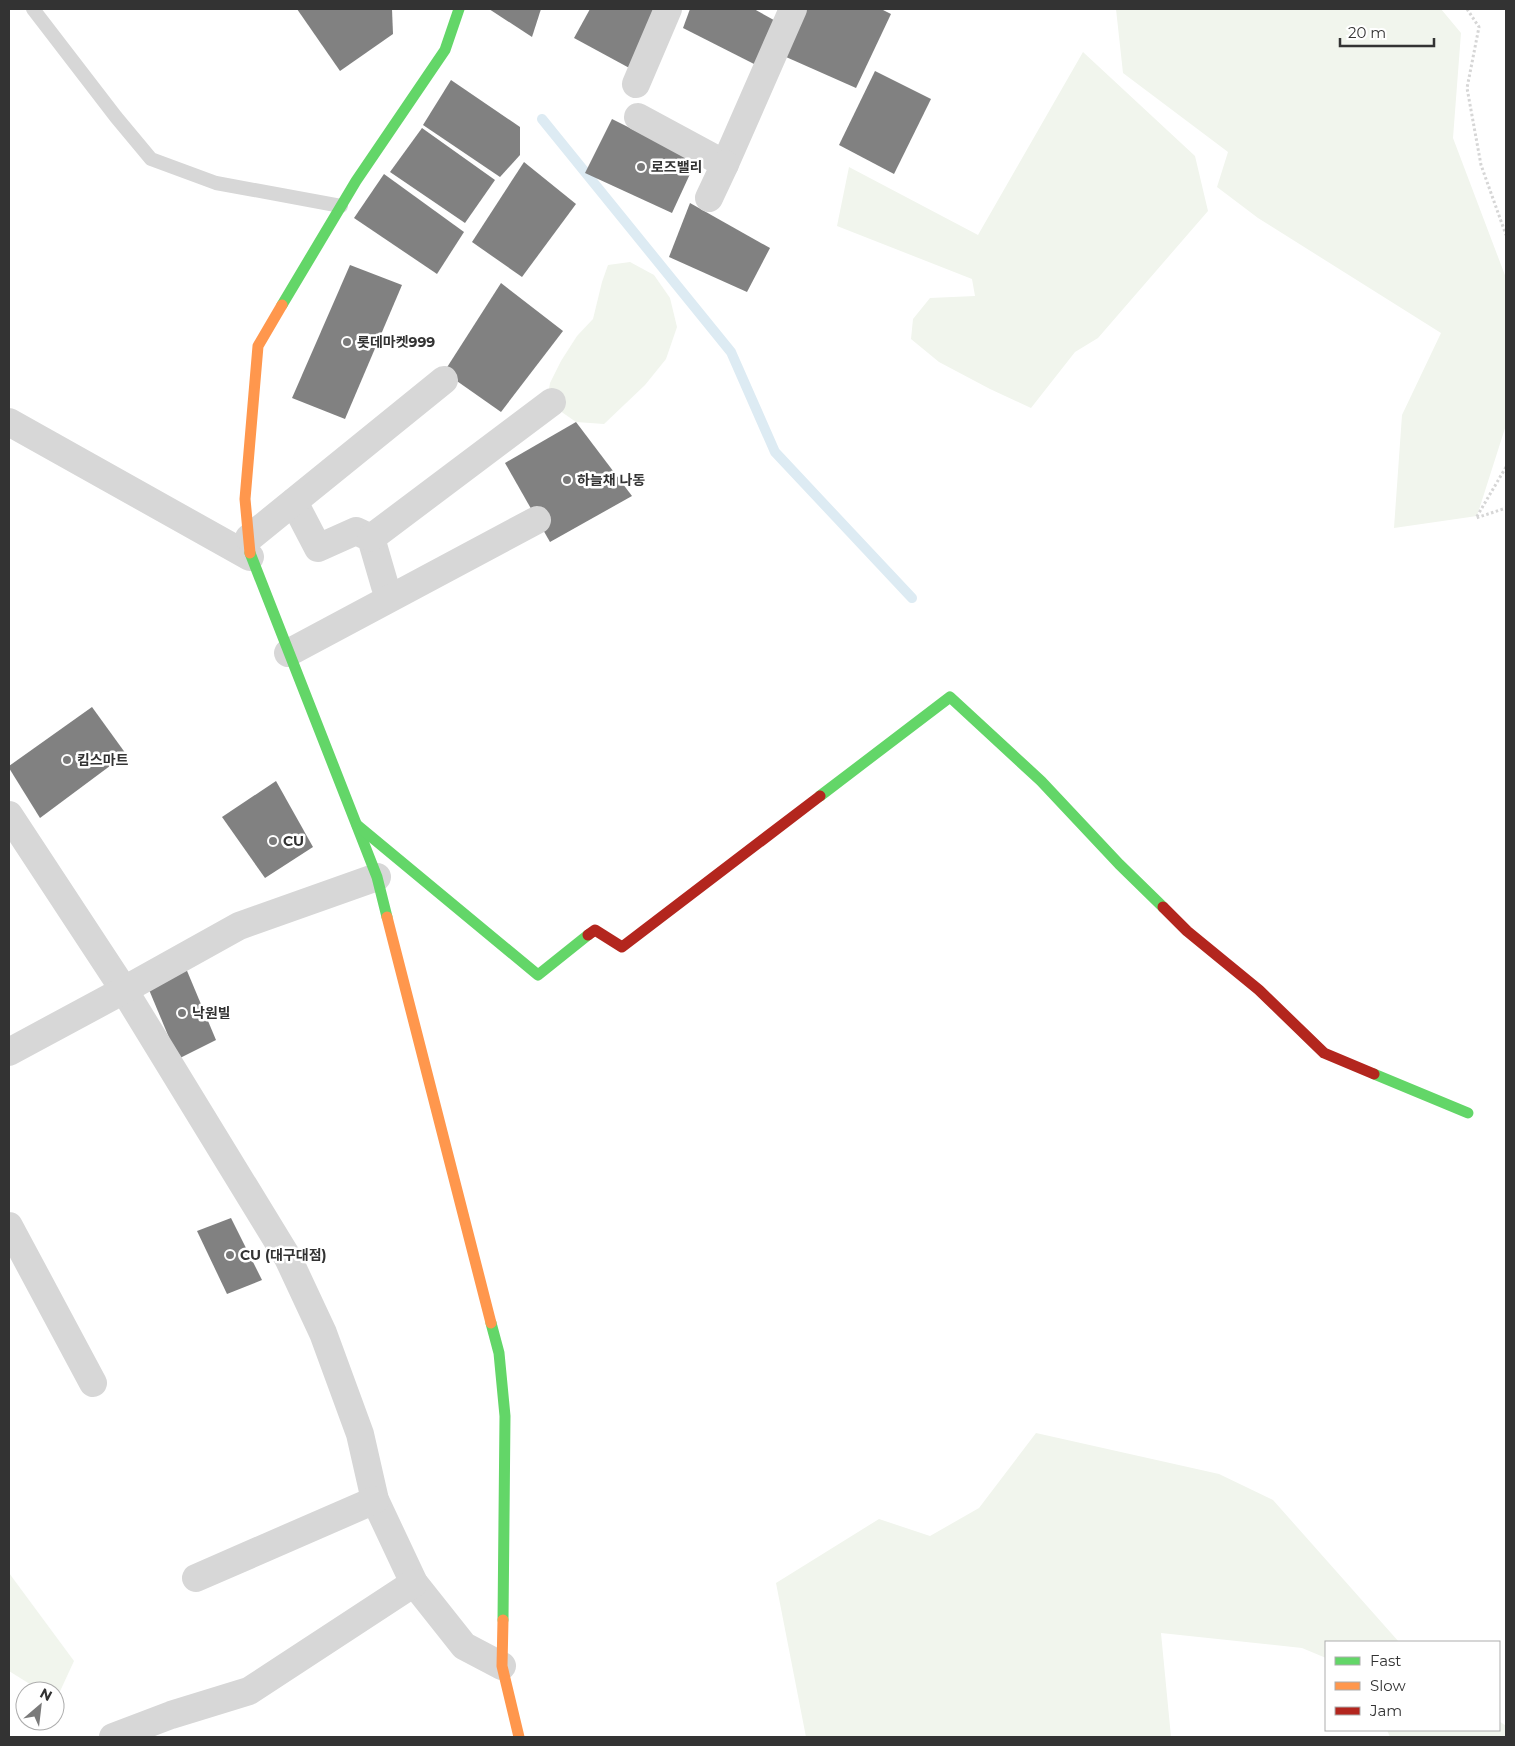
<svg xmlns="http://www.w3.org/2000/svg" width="1515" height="1746" font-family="Montserrat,'Noto Sans KR',sans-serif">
<rect width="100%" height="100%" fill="#fff"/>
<g fill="#f1f5ed">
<path d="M1116,9H1441L1461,33L1453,138L1506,278V425L1477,516L1394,528L1402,415L1441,333L1258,218L1217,187L1228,152L1123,73Z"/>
<path d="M1083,52L1195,156L1208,211L1098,338L1075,352L1031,408L990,389L939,362L911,339L913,319L930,298L975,296L972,279L837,226L849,167L978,235Z"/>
<path d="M630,262L654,275L670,298L677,327L666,359L645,385L604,424L576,422L556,408L548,395L550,383L561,361L577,336L593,319L602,282L608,265Z"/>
<path d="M1036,1433L1219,1474L1273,1500L1399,1642H1326V1658L1302,1648L1161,1633L1171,1737H806L776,1583L879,1519L930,1536L979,1508Z"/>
<path d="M9,1573L74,1661L56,1700L55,1691H41L9,1671Z"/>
<path d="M1499,1721L1506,1726V1737H1390L1387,1730H1499Z"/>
</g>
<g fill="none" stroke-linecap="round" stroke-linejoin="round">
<path stroke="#ddebf3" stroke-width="10" d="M542,119L731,352L775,452L912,598"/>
</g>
<g fill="#818181">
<path d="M297,9H392L393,34L340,71Z"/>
<path d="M489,9H541L532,37Z"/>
<path d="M590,9H667L633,70L574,38Z"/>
<path d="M690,9H754L781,24L758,66L683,28Z"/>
<path d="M806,9H881L891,14L856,88L786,57Z"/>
<path d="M875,71L931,99L894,174L839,145Z"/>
<path d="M451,80L520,127V155L500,177L423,125Z"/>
<path d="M612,119L696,161L672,213L585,173Z"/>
<path d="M422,128L495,180L465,223L390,172Z"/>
<path d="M524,162L576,204L522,277L472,242Z"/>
<path d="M384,174L464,232L437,274L354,218Z"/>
<path d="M690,203L770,248L747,292L669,257Z"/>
<path d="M350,265L402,285L345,419L292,398Z"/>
<path d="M501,283L563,331L501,412L444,372Z"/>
<path d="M576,422L632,496L550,542L505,463Z"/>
<path d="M92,707L126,754L40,818L9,768V766Z"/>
<path d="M276,781L313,847L265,878L222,817Z"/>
<path d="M185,966L216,1040L178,1059L147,985Z"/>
<path d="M231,1218L262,1280L227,1294L197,1231Z"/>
</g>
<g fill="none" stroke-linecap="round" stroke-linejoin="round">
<g stroke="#d6d6d6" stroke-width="3" stroke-dasharray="2.5 2.5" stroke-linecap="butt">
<path d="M1467,9L1479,27L1467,88L1481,165L1506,235"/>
<path d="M1506,467L1476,518L1506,508"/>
</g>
<path stroke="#d7d7d7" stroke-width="14" d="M33,9L116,117L151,159L216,183L341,206"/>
<g stroke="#d7d7d7" stroke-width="28">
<path d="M636,84L668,9"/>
<path d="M638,117L725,164L793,9"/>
<path d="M709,198L725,164"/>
<path d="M9,422L250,557"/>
<path d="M294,502L318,548L356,531L371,538L385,586"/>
<path d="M249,538L444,380"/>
<path d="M371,538L552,402"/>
<path d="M288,653L537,520"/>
<path d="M9,815L124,990L288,1258L323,1333L360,1434L375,1500L414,1583L464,1646L502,1666"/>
<path d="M9,1052L124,990L239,926L377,877"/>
<path d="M9,1226L93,1383"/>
<path d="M196,1578L375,1500"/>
<path d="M113,1737L171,1715L249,1691L414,1583"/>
</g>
<g stroke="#63d668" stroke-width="11">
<path d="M282,305L356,181L445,50L459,9"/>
<path d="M250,553L377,877L387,917"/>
<path d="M820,796L950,697L1041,781L1119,864L1163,907"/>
<path d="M357,825L538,975L588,935"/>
<path d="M1374,1074L1468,1113"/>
<path d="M491,1323L499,1353L505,1416L503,1620"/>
</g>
<g stroke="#ff974d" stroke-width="11">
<path d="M250,553L245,499L258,346L282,305"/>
<path d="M387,917L491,1323"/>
<path d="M503,1620L502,1666L519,1737"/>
</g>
<g stroke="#b3261e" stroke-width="11">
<path d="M1163,907L1187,931L1259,990L1324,1053L1374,1074"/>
<path d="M588,935L595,930L622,947L820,796"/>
</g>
</g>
<g fill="#7a7a7a" stroke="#fff" stroke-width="2">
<circle cx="641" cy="167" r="5"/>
<circle cx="347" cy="342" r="5"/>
<circle cx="567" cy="480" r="5"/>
<circle cx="67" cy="760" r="5"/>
<circle cx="273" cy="841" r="5"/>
<circle cx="182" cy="1013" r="5"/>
<circle cx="230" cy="1255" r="5"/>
</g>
<g text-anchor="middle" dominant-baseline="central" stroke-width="5" stroke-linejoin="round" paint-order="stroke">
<g font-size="14" font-weight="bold" fill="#333" stroke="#fff" text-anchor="start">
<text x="651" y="167">로즈밸리</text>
<text x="357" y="342">롯데마켓999</text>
<text x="577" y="480">하늘채 나동</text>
<text x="77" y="760">킴스마트</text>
<text x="283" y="841">CU</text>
<text x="192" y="1013">낙원빌</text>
<text x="240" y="1255">CU (대구대점)</text>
</g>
</g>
<rect width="1515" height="1746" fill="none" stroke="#333333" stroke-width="20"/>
<rect x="1325" y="1641" width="175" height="90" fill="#ffffff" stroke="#adadad"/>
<rect x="1335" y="1657" width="25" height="8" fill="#63d668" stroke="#adadad"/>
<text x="1370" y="1666" font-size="15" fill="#333333">Fast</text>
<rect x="1335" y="1682" width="25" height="8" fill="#ff974d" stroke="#adadad"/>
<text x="1370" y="1691" font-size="15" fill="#333333">Slow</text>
<rect x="1335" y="1707" width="25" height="8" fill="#b3261e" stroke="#adadad"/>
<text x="1370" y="1716" font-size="15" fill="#333333">Jam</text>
<g transform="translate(40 1706) rotate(28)"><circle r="24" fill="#ffffff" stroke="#adadad"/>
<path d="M0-4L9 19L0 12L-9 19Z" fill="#7a7a7a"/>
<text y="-8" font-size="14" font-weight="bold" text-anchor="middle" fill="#333333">N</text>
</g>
<path d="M1340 38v8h94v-8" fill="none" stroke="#333333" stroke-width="2.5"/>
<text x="1348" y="38" font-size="15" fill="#333333" stroke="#ffffff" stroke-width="4" paint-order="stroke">20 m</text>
</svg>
